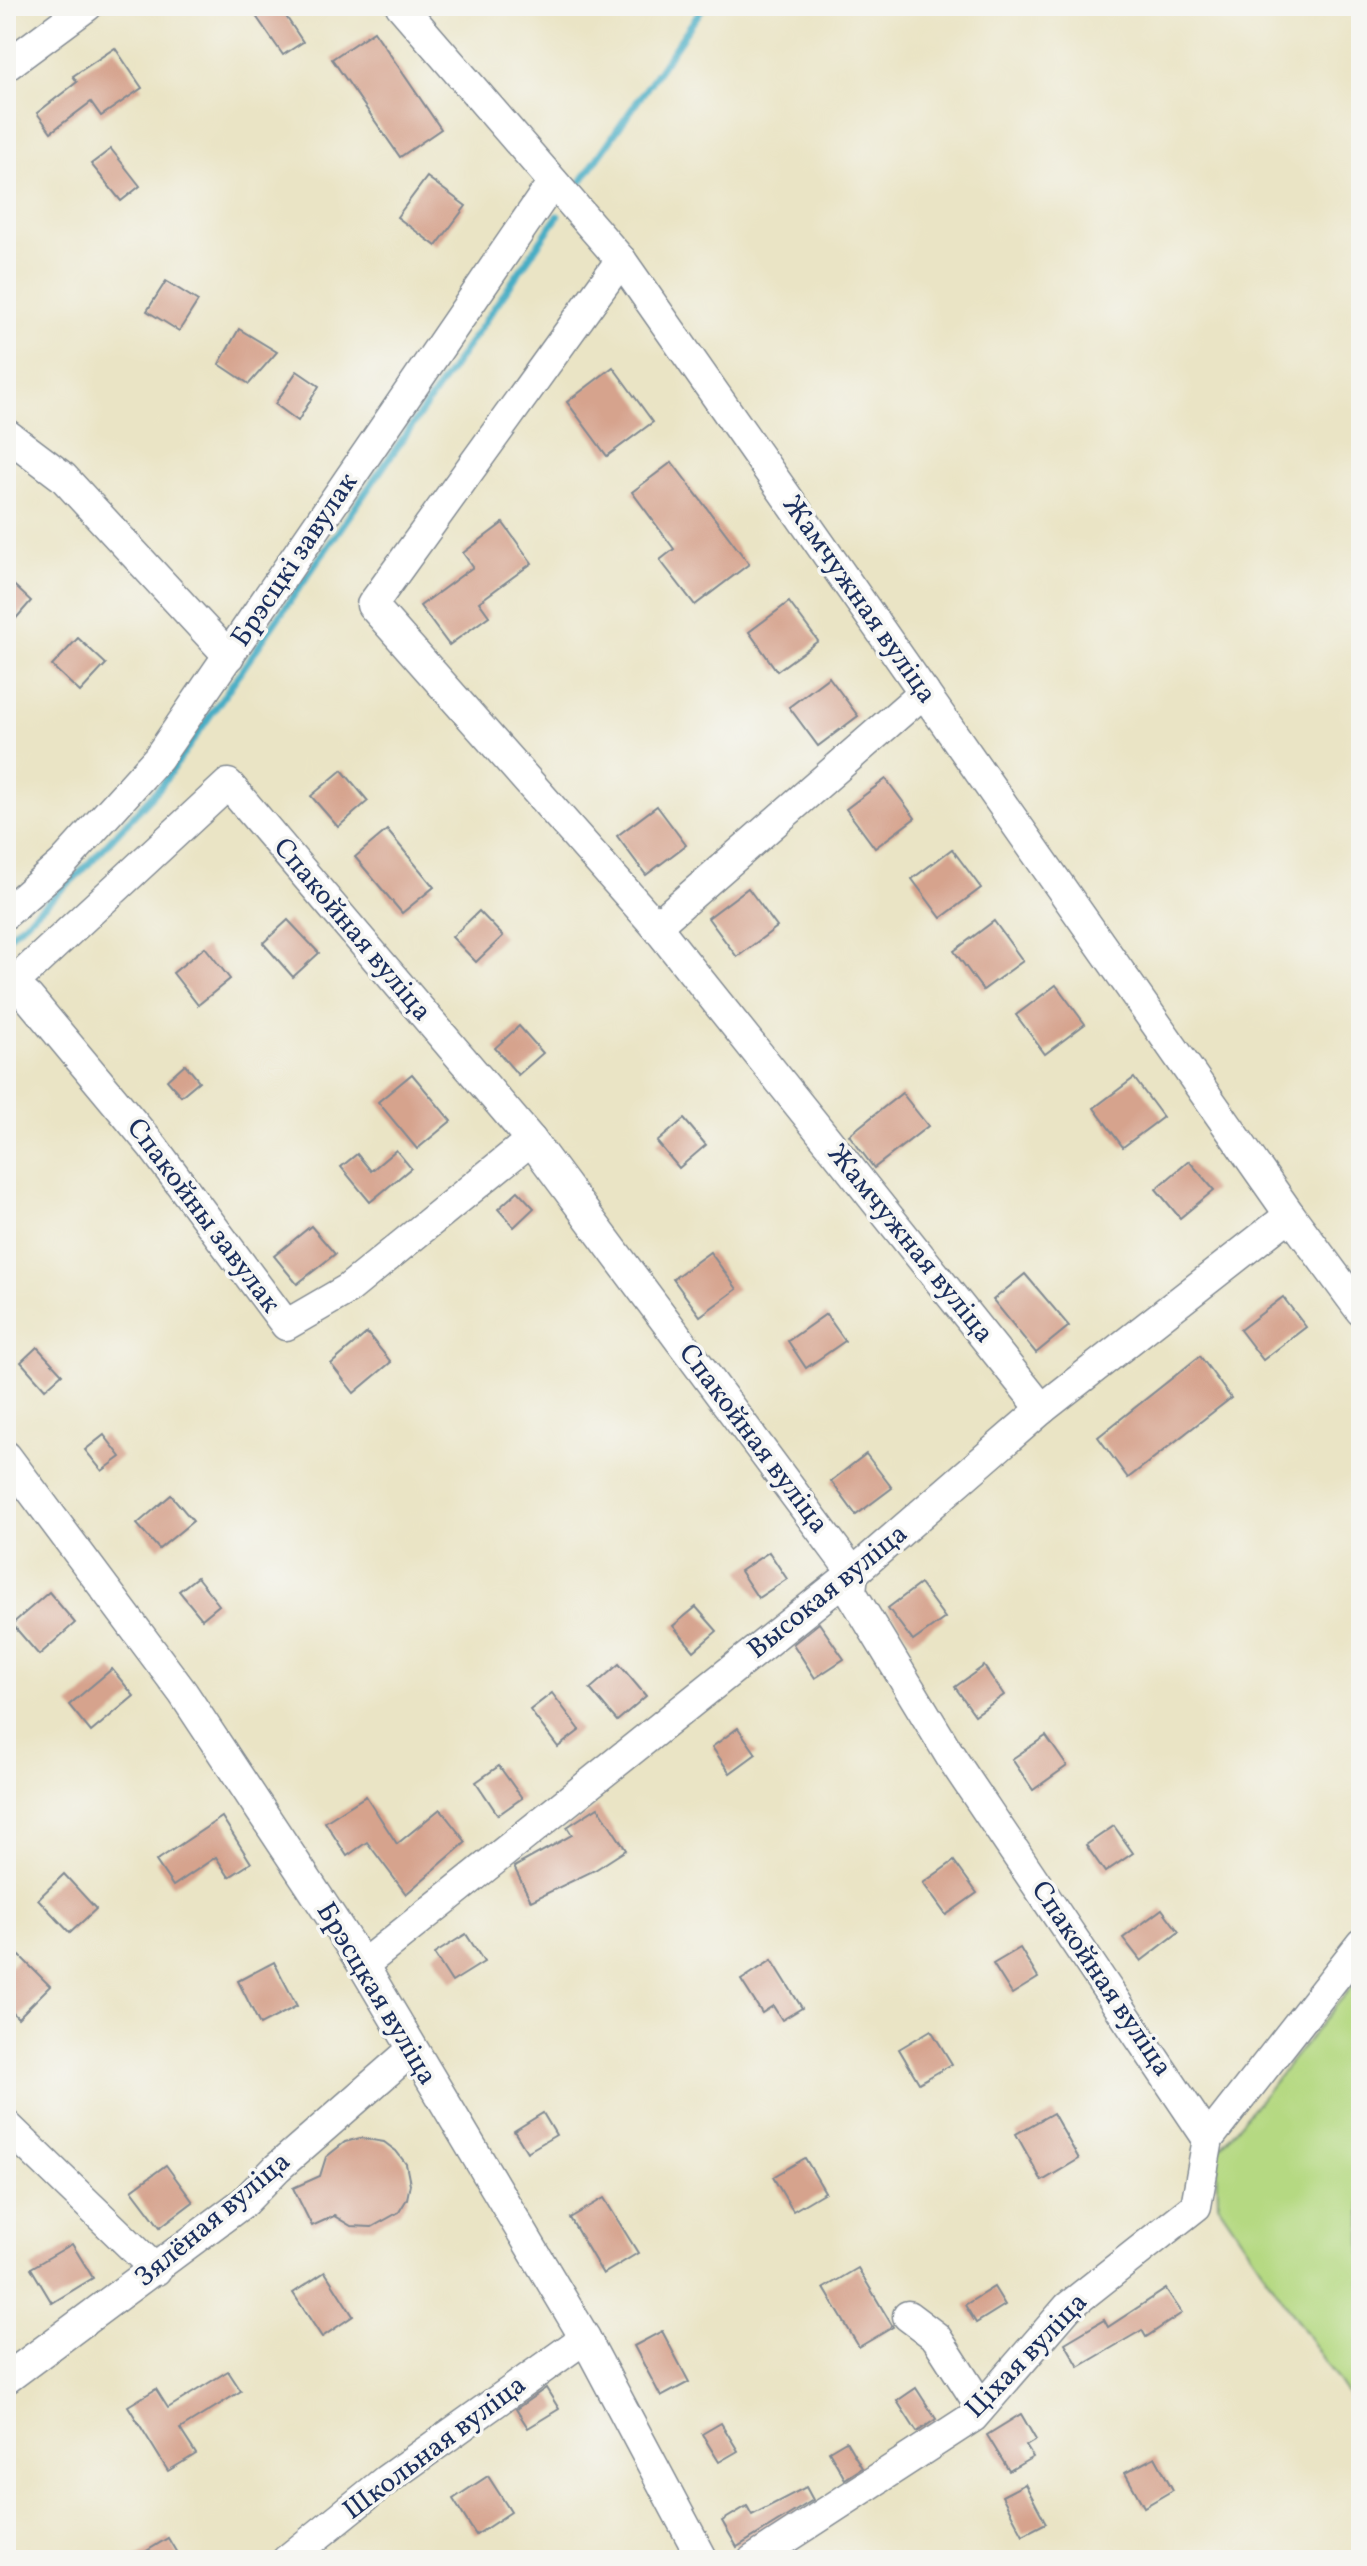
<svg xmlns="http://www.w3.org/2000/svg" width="1367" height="2566" font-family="Vollkorn,serif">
<rect width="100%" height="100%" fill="#f6f6f2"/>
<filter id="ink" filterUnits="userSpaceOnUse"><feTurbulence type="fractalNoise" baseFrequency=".0125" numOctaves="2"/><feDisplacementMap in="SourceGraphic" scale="16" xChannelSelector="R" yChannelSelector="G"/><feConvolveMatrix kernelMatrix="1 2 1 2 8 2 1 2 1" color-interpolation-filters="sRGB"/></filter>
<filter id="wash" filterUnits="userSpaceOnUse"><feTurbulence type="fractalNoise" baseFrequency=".006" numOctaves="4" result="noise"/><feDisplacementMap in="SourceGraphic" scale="32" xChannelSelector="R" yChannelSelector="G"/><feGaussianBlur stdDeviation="1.8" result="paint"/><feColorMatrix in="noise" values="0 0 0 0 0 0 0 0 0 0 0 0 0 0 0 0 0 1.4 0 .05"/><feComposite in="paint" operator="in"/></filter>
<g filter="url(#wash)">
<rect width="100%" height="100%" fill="#eae4c5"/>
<path fill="#b5d982" stroke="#688470" stroke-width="2" d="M1361,1975V2415L1218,2204L1217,2152Z"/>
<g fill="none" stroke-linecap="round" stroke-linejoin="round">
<g stroke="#46adc5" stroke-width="7">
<path d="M576,189L704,6"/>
<path d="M6,939L79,874L161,786L558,216"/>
</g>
</g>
<g id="blocks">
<g fill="#d6a38d">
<path d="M249,6H279L303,42L283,55Z"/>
<path d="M374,31L441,129L400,157L332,59Z"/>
<path d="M115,48L142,88L101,116L91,102L51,132L37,113L77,82L73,76Z"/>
<path d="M111,149L140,186L121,201L91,164Z"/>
<path d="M427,177L466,206L436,246L397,217Z"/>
<path d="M166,281L198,301L179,331L147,311Z"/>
<path d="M239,329L277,352L249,384L219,364Z"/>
<path d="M613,367L653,422L607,456L567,402Z"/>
<path d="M297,371L319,386L298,421L275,404Z"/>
<path d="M672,462L749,564L695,605L660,560L674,549L632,492Z"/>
<path d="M503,523L532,563L479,602L489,616L449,645L420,606L473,567L463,553Z"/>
<path d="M6,578L31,601L6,630Z"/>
<path d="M789,602L818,641L777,671L749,632Z"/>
<path d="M78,638L106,664L80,692L52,666Z"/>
<path d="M829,677L858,716L818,746L789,707Z"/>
<path d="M342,770L368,801L338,827L311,796Z"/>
<path d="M886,779L915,818L875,848L846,809Z"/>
<path d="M657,806L686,845L646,875L617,836Z"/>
<path d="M387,830L434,887L402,913L355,857Z"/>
<path d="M952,849L981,888L941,918L912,879Z"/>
<path d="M748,888L777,927L737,957L708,918Z"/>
<path d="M479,911L503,936L476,962L452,937Z"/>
<path d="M288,920L319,953L293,977L263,943Z"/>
<path d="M994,921L1023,961L983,990L954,951Z"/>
<path d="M205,947L230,979L198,1005L173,973Z"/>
<path d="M1056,985L1085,1024L1045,1054L1016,1015Z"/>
<path d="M519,1026L543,1053L518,1075L495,1048Z"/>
<path d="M185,1064L199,1081L181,1096L167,1080Z"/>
<path d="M412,1074L451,1121L417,1149L378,1102Z"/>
<path d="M1134,1078L1163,1117L1123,1147L1094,1108Z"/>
<path d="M902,1093L928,1126L874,1168L849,1135Z"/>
<path d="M684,1119L706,1145L679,1168L657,1142Z"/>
<path d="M396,1150L411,1168L370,1202L341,1167L357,1154L371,1171Z"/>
<path d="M1189,1161L1214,1190L1180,1218L1156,1189Z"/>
<path d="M518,1191L534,1208L514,1227L498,1209Z"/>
<path d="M311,1226L335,1254L297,1284L274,1256Z"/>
<path d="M710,1252L737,1289L700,1316L673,1279Z"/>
<path d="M1025,1274L1069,1326L1036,1353L993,1300Z"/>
<path d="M1283,1297L1306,1327L1263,1360L1240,1330Z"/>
<path d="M826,1314L845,1341L806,1368L788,1341Z"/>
<path d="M367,1333L391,1362L354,1393L331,1364Z"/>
<path d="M37,1347L62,1374L45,1389L21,1362Z"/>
<path d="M1200,1356L1231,1398L1128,1478L1098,1437Z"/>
<path d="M104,1435L121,1457L102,1471L85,1450Z"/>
<path d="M866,1454L892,1488L856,1515L831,1481Z"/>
<path d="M171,1495L193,1521L159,1549L137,1524Z"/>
<path d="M769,1552L787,1579L758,1598L740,1571Z"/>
<path d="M197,1577L219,1605L202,1619L179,1591Z"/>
<path d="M920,1584L945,1618L913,1641L888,1608Z"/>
<path d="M49,1592L75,1623L39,1655L12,1624Z"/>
<path d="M696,1607L717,1631L694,1651L673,1626Z"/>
<path d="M819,1623L844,1659L815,1678L793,1644Z"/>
<path d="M619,1664L646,1696L617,1721L590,1689Z"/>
<path d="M984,1666L1004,1695L975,1715L955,1687Z"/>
<path d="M112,1669L134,1696L91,1732L69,1705Z"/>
<path d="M552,1693L580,1730L558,1747L530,1710Z"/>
<path d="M738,1728L756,1754L730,1773L712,1747Z"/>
<path d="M1046,1736L1067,1766L1033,1790L1012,1759Z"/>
<path d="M499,1766L522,1798L498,1815L476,1782Z"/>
<path d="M366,1796L397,1844L440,1809L466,1842L406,1894L367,1842L347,1856L325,1822Z"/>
<path d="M598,1807L626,1850L595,1870L531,1901L514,1867L572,1835L567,1827Z"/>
<path d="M222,1817L251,1863L229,1877L216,1857L173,1886L156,1861Z"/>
<path d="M1114,1826L1133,1853L1105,1872L1086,1845Z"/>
<path d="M954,1861L977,1893L946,1915L923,1883Z"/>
<path d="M64,1874L96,1909L70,1933L38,1899Z"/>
<path d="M1162,1909L1179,1932L1141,1961L1123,1938Z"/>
<path d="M466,1934L484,1962L452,1982L434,1954Z"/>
<path d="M1020,1948L1038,1978L1012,1994L993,1964Z"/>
<path d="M20,1956L50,1986L18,2018L6,2006V1969Z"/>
<path d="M772,1960L802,2008L782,2020L773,2006L762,2013L741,1980Z"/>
<path d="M274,1962L297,2006L260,2025L238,1981Z"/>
<path d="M931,2030L952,2064L919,2083L899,2049Z"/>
<path d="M543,2113L556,2135L527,2152L514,2131Z"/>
<path d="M1053,2113L1079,2159L1042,2181L1016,2134Z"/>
<path d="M360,2138L384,2142L396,2151L406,2164L410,2184L407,2199L399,2212L372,2227L351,2226L334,2216L312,2226L293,2188L320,2176L326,2157L345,2142Z"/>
<path d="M805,2158L825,2192L793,2211L773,2177Z"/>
<path d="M166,2165L193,2202L160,2227L132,2190Z"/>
<path d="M604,2198L638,2253L603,2274L570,2218Z"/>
<path d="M72,2244L93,2278L52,2303L31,2268Z"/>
<path d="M858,2268L893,2327L859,2347L824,2288Z"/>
<path d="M325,2272L353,2316L322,2337L293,2293Z"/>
<path d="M994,2287L1005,2305L976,2323L965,2305Z"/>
<path d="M1166,2289L1182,2313L1146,2337L1142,2330L1079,2367L1065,2343L1104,2320L1108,2327Z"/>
<path d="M662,2331L689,2382L661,2397L634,2346Z"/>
<path d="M228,2371L241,2391L180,2429L196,2454L168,2471L128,2406L156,2389L168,2408Z"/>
<path d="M546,2388L559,2409L528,2428L516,2409Z"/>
<path d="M916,2388L936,2419L917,2432L897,2401Z"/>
<path d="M1021,2414L1036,2440L1026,2446L1033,2457L1009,2471L987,2435Z"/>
<path d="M721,2423L738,2451L719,2462L702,2434Z"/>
<path d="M846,2441L862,2468L845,2479L829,2451Z"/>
<path d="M1155,2457L1173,2490L1144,2507L1125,2473Z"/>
<path d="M488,2476L511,2512L476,2535L453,2499Z"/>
<path d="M1025,2484L1046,2523L1023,2535L1002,2496Z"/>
<path d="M806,2487L813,2500L737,2547L722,2521L747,2506L752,2515Z"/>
<path d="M168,2538L181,2560H132Z"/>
</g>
</g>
</g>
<g filter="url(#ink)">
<use href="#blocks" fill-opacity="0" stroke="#828a92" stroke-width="2"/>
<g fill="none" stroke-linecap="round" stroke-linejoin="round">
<g stroke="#828a92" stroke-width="33">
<g id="minor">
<path d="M401,6L621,260L1290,1215L1361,1311"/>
<path d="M6,66L87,6"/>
<path d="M621,260L372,605L656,926L1042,1409"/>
<path d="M6,434L63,477L229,656"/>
<path d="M6,913L62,864L158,758L553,182"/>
<path d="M656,926L924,692"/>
<path d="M13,984L29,998L153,1147L286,1325L348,1289L531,1140"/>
<path d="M6,990L228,784L531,1140L853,1573L851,1592L951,1757L1208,2139"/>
<path d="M6,1456L183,1693L363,1965L585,2338L703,2560"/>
<path d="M363,1965L853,1573L1042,1409L1290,1215"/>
<path d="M6,2125L156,2270"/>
<path d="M908,2316L936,2337L981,2407"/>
<path d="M6,2379L244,2202L277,2168L411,2051"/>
<path d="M287,2560L385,2481L585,2338"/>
<path d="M753,2560L973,2417L1068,2307L1196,2206L1208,2139L1361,1944"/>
</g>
</g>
<use href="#minor" stroke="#fff" stroke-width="30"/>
</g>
</g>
<g text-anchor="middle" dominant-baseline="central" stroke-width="7" stroke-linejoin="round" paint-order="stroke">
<g font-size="28" fill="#1b2f5e" stroke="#f6f6f2">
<text transform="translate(295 560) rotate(-56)">Брэсцкі завулак</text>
<text transform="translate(859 600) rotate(55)">Жамчужная вуліца</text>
<text transform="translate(352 930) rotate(50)">Спакойная вуліца</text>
<text transform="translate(203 1216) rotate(53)">Спакойны завулак</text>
<text transform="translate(910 1244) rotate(51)">Жамчужная вуліца</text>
<text transform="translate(753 1439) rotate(53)">Спакойная вуліца</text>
<text transform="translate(828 1592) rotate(-39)">Высокая вуліца</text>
<text transform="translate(1101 1979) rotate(56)">Спакойная вуліца</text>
<text transform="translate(376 1994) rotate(59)">Брэсцкая вуліца</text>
<text transform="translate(213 2220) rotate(-40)">Зялёная вуліца</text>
<text transform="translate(1027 2356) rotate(-46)">Ціхая вуліца</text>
<text transform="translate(435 2448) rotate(-37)">Школьная вуліца</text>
</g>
</g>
<rect width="1367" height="2566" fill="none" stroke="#f6f6f2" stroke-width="32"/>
</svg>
